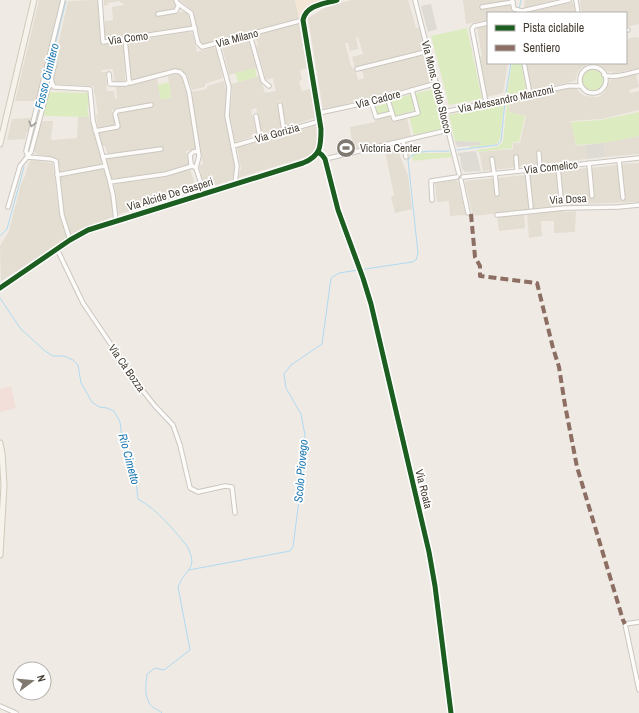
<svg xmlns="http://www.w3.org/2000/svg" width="639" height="713" font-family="'Archivo Narrow',sans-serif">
<rect width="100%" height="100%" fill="#efebe4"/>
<g fill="#e4ddd1">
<path d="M39,0H61L45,61L46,65L37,101H15Z"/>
<path d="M96,0L98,2L101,44L123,42L124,43L125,81L114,82L113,69L101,70V72H106L107,91H114L115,99H117L116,86L131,85L157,79L161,100L171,97L168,76L177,74L181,76L187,91L196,149L186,151L189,165L162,173L111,179L105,159L108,155L105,146H102L98,133L119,128L116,114L117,113L153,106L152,103L112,110L116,125L98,129L96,115L98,114L95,94H94V86L56,84L53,81L58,63L55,59L68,1Z"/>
<path d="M104,0H174L176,9L156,13V16L187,11L191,25L189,27L148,34L107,39L105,37V21L113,20L112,7L124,5L123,3H120V1L108,3V5L104,6Z"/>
<path d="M179,0H295L299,18L204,45L200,43L192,10Z"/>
<path d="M351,0H408L416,28L419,27L424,46L422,50L355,68L352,57L363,54L358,37H356L358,49L350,51L348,43H345L351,66L356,72L358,80L364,78L362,70L424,54L426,55L433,79L432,82L323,110L308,18L325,8Z"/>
<path d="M463,0H510L480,5L481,9L511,4L512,13H488V20L466,24Z"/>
<path d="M525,0H555L524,8Z"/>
<path d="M581,0H639V24L626,27V13H582L580,2Z"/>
<path d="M573,2L575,13H526Z"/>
<path d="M299,23L307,68L300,70L302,80L299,81L302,91L310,89L315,118L286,127L281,101L277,102L282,129L262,134L256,108L251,110L257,135L235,142L230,115L232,92L231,84L260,76L265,93L276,91L273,78L266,80L256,46L258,45L255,35Z"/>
<path d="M488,26V63H508L503,93L487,97L480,57L482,56L477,28Z"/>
<path d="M187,32H190L193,34L197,52L213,47L216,49L223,78L205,84V87L192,90L187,75L177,69L133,80L130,79L127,41L150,37L151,38Z"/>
<path d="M626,37L627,39L635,37L639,38V68L612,74V71L608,72L600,65L593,63H626Z"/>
<path d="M247,38L250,40L258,68L229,75L222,46Z"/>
<path d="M526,63H586V65L580,69L577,74L575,81L533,90L531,89Z"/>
<path d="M636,74L639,87L629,90L630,93L639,91V110L601,119L571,121L576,146L585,145L587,159L483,171L479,152L513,149V143H520L526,116L509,112L510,101L576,87L579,92L585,96L598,97L605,92L610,80Z"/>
<path d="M224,81L227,93L225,117L235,169L232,180L206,188L204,186L199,166L203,164L191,92L207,89V86Z"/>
<path d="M78,116L89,117L103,163L102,164L60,172L58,158L36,154L34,151L41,121H53L51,140L77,138Z"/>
<path d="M390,116L392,122L407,118L411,136L353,149L350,127L375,122V120Z"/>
<path d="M32,118L30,130L26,133L25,139L7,140L12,119Z"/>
<path d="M316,124L317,144L313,153L310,156L238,178L241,169L237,147L300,130Z"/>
<path d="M639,136V154L605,157L604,143Z"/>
<path d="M397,148L408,176L412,209L395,213L391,197L394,195L385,151Z"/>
<path d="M31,160L52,163L53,164L59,213L67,238L1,281L0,246L9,231L21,184L25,176L28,165Z"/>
<path d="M639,163V202L577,204V206L533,210L529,174L556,171L559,200H563L560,171L587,168L590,198H593L590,168L618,165L622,199H625L621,164Z"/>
<path d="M103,169L105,170L112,195L114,213L112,217L82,229L70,235L65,220L60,177Z"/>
<path d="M190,169L196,188L155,200V204L119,214L117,213L114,184L166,177Z"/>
<path d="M526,175L530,210L473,216L465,183L466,181L494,178L496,195L501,194L499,193L497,178Z"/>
<path d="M456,180L458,183L466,215L450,216L449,201L437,202L435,183Z"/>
<path d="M560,210L565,212L576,211L575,232L554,233V221H541L542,236L529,238L527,215L529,213Z"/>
<path d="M522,213L524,214L525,228L499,231L497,216Z"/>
</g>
<path fill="#f4e6d5" d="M295,0H319L320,3L308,7L304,11L301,18H299Z"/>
<path fill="#f2dfda" d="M11,386L16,408L0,412V389Z"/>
<g fill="#ddecc0">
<path d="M467,28L482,99L449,105L431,36Z"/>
<path d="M512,63H521L526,89L525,92L508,95L507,92Z"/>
<path d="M255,68L257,77L238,82L235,73Z"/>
<circle cx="593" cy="81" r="11"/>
<path d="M169,82L171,97L161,100L158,85Z"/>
<path d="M434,89H436L445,128L414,135L409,117L420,115L414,94Z"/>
<path d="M48,92L88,93L89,107L87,108L89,117L44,116Z"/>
<path d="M412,94L416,110L395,116L391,100Z"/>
<path d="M509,100V112L525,116L519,142H513L512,148L478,152L477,150L497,147L503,142L507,101Z"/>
<path d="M504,102L500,139L497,144L470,148V146L480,145L481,142L455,141L449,115L462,112L463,110Z"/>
<path d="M387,103L389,112L377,114L375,107Z"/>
<path d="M639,112V136L604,143L576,145L571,122L601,120Z"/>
<path d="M418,153H451V157L413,161L412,156Z"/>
</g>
<g fill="#dedad4">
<path d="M431,4L437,29L428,32L421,6Z"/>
<path d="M455,141L481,142L480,145L457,147Z"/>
<path d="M604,143L605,157L587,159L585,145Z"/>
<path d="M476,151L481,171L465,172L462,169L460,158H461L460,156H458V153Z"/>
</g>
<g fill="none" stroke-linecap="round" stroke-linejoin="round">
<g stroke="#afdaf2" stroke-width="1">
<path d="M519,9L521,0"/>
<path d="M52,58L66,1"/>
<path d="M506,92L511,63"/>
<path d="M457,150L497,145L501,141L505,102"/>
<path d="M28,151L51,61"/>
<path d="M0,236L7,229L24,167"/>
<path d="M0,298L20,328L45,351L53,356H64L73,360L78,365L81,383L92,402L99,407L107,408L114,411L120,422L123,447L135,472L138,499C159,511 172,528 187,546C199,569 186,567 178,587L190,650L164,670L155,668L147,674C146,685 143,700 154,708C157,710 159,710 162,713"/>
<path d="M189,570L290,551L293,547L304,461L305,435L301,414L286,388L284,374L291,365L322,344L331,278L339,273L412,262L416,260L418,253L408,160C416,148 436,152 449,151"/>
</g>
<g stroke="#cbc7c0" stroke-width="5.5">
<g id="street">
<path d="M100,0L103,42L195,28"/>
<path d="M176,0L177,3L191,13L198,43L202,47L303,20"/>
<path d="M415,0L459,174"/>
<path d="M512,0L514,9L522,11L569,0"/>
<path d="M576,0L578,13"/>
<path d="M482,7L513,2"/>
<path d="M158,14L176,11L179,4"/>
<path d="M626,30H628"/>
<path d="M250,35L263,81L269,86"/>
<path d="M125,39L129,80L130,83L175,71L180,72L184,76L189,92L199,156L196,168L204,193"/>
<path d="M217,43L229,87L227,116L237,166L235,184"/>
<path d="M49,59L55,63C54,71 48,79 54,87L90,89L93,121L110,182L113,195L116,221"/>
<path d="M524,63L530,94"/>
<circle cx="593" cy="80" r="13"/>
<path d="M357,69L429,51"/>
<path d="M109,74L110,84H126L129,82"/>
<path d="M604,75C613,79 629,73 639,71"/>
<path d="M387,97L394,119L418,113L412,90"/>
<path d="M371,101L376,117L392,113"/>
<path d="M486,103L472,29L474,26L488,23"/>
<path d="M280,105L284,131"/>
<path d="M444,112L568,86H581"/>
<path d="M319,113L374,101L437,83"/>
<path d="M256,116L260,138"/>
<path d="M95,131L117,127L118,126L115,114L117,111L151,105"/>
<path d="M403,141L406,157"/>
<path d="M233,146L320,121"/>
<path d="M318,152L322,155L325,159L338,210L359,268"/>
<path d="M539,153L540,168"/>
<path d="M28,157L26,151L63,0"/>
<path d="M28,157L51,159L56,161L62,215L70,240"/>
<path d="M103,157L161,149"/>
<path d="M516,157L517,171"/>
<path d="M325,159L448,130"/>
<path d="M492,159L494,173"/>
<path d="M619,160L623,198"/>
<path d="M589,163L592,196"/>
<path d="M194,167L191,164L190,155L193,152L198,151"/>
<path d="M558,167L561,198"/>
<path d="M527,170L531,207"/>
<path d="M495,173L497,194"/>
<path d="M57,175L105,166"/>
<path d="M463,177L639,158"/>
<path d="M461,180L468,213"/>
<path d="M110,182L166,174L192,166"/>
<path d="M432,200L431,181L457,177"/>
<path d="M8,207L20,166L31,152L48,88L52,84"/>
<path d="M497,215L565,208L618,207L639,205"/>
<path d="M57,249L83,303L112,346L120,362L155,406L173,425L180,445L190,488L198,492L225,486L232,487L235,513"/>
<path d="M361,273L371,304L429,552L435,586L451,713"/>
<path d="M639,622L625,624L639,690"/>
<path d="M0,706L16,713"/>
</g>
</g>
<g stroke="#d0cabc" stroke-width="7">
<g id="secondary">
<path d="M0,144L34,0"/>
<path d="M0,288L70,240L88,230L303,163C321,156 321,146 321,129L303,20C306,5 324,4 337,0"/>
<path d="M0,443L2,453L4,485L0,555"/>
</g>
</g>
<use href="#street" stroke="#fdfcfb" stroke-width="3.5"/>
<use href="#secondary" stroke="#f6f3ec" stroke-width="5"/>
<path stroke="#8d6e63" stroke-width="4" stroke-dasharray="8 4" stroke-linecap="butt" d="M471,214L475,257L480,266V276L537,283L553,348L559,367L565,405L577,467L623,620L625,624"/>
<g stroke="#fff" stroke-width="8">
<g id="cycleway">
<path d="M318,152L322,155L325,159L338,210L363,278L371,304L429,552L435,586L451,713"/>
<path d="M0,288L70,240L88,230L303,163C321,156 321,146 321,129L303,20C306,5 324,4 337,0"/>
</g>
</g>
<use href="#cycleway" stroke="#1b5e20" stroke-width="5"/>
</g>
<defs><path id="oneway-chevron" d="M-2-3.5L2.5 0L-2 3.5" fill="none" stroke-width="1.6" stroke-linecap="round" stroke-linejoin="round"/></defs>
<use stroke="#a09c96" href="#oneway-chevron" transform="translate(32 124) rotate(104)"/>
<defs>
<g id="stadium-disc" transform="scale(1)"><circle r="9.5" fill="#807970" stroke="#fff"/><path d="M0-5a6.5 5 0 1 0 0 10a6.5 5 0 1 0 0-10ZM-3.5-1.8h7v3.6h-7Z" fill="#fff"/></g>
</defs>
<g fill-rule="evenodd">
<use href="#stadium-disc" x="346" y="148"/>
</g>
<g text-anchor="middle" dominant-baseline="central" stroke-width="3.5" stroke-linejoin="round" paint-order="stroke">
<g font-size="11" fill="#443c31" stroke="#fff">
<text transform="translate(128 38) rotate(-8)">Via Como</text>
<text transform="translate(237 38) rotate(-15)">Via Milano</text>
<text transform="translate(437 87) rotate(76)">Via Mons. Oddo Stocco</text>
<text transform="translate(378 99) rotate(-14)">Via Cadore</text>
<text transform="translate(506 99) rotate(-12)">Via Alessandro Manzoni</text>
<text transform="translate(277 133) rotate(-16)">Via Gorizia</text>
<text transform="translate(551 167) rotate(-6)">Via Comelico</text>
<text transform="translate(170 194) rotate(-17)">Via Alcide De Gasperi</text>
<text transform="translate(568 199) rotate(-3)">Via Dosa</text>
<text transform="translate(127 368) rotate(55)">Via Cà Bozza</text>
<text transform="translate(424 489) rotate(76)">Via Roata</text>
</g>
<g font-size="11" fill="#443c31" stroke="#fff" text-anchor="start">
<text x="360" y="148">Victoria Center</text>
</g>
<g font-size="12" font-style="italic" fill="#1f79b2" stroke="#fff">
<text transform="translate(47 76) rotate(-76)">Fosso Cimitero</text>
<text transform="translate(129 459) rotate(75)">Rio Cimetto</text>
<text transform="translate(301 471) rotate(-85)">Scolo Piovego</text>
</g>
</g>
<rect x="487" y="12" width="140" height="52" fill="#ffffff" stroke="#b4b1ad"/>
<rect x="495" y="25" width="20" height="6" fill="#1b5e20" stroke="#b4b1ad"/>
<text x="523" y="32" font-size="12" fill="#443c31">Pista ciclabile</text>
<rect x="495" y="45" width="20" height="6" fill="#8d6e63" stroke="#b4b1ad"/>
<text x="523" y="52" font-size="12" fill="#443c31">Sentiero</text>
<g transform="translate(32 681) rotate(74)"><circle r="19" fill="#ffffff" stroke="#b4b1ad"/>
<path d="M0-3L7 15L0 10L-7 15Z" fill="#807970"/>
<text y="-6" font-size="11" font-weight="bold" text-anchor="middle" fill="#443c31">N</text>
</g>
</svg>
